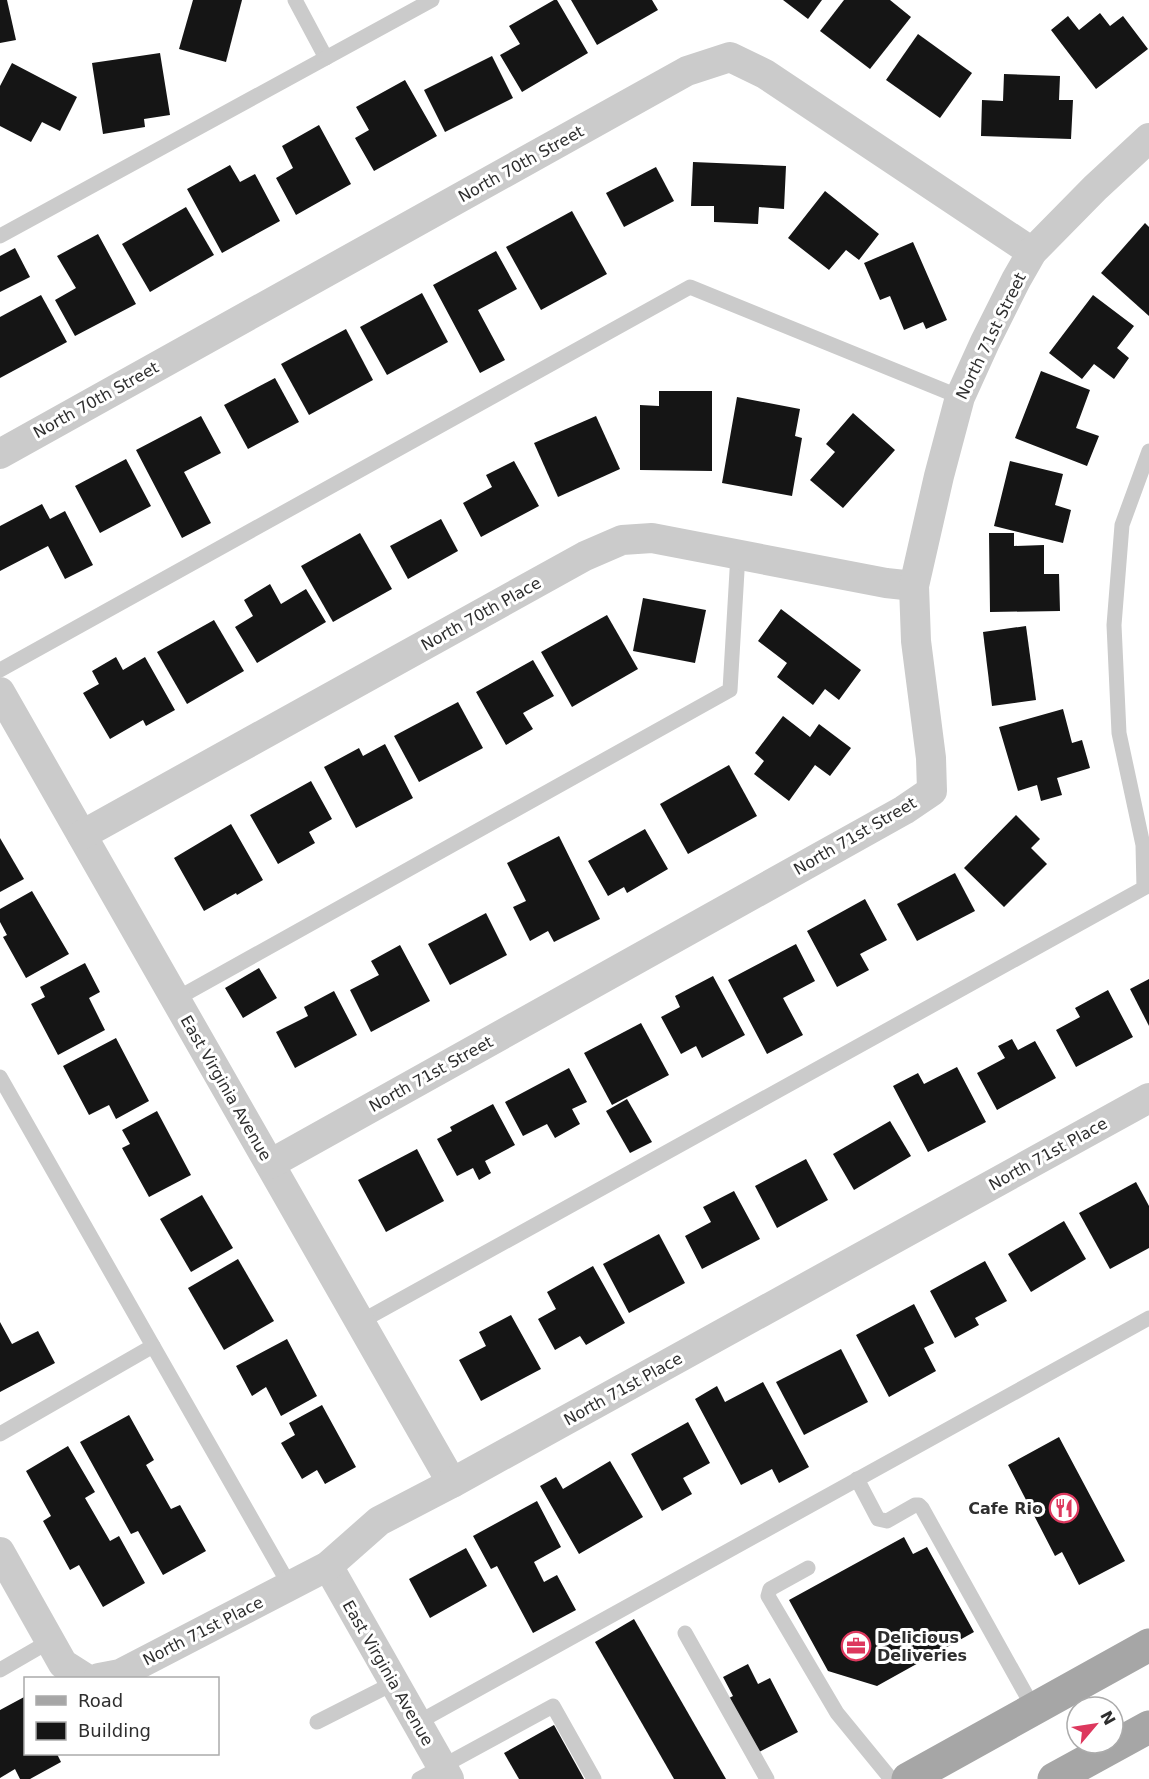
<svg xmlns="http://www.w3.org/2000/svg" width="1149" height="1779" font-family="'DejaVu Sans',sans-serif">
<rect width="100%" height="100%" fill="#fff"/>
<g fill="#151515">
<path d="M0,0H7L16,40L0,43Z"/>
<path d="M193,0H242L226,62L179,49Z"/>
<path d="M554,0H557L588,53L522,92L500,55L520,44L509,26Z"/>
<path d="M571,0H652L658,10L597,45Z"/>
<path d="M783,0H822L808,19Z"/>
<path d="M844,0H890L911,17L870,69L820,31Z"/>
<path d="M1100,13L1110,26L1123,16L1148,49L1096,89L1051,30L1068,16L1079,30Z"/>
<path d="M918,34L972,73L940,118L886,80Z"/>
<path d="M160,53L170,115L144,119L145,127L103,134L92,63Z"/>
<path d="M492,56L513,98L445,132L424,90Z"/>
<path d="M12,63L77,97L60,131L42,122L31,142L0,126V86Z"/>
<path d="M1004,74L1060,76L1059,100H1073L1071,139L981,136L982,100L1003,101Z"/>
<path d="M405,80L437,136L374,171L355,138L369,130L356,107Z"/>
<path d="M319,125L351,184L296,215L276,178L293,168L282,146Z"/>
<path d="M693,162L786,166L784,209L759,207L758,224L714,222V206H691Z"/>
<path d="M230,165L240,182L255,174L280,221L222,253L187,189Z"/>
<path d="M656,167L674,201L624,227L606,193Z"/>
<path d="M825,191L879,234L859,260L846,250L829,270L788,238Z"/>
<path d="M186,207L214,255L150,292L122,244Z"/>
<path d="M572,211L607,274L541,310L506,247Z"/>
<path d="M1145,223L1149,227V316L1101,273Z"/>
<path d="M98,234L136,304L75,336L55,300L76,288L57,256Z"/>
<path d="M913,242L947,320L926,329L923,322L904,330L890,296L880,300L864,263Z"/>
<path d="M15,248L30,277L0,292V256Z"/>
<path d="M496,251L517,289L478,310L505,360L480,373L433,285Z"/>
<path d="M422,293L448,342L387,375L360,327Z"/>
<path d="M41,295L67,342L0,378V317Z"/>
<path d="M1093,295L1134,326L1117,348L1129,358L1114,379L1094,364L1082,379L1049,353Z"/>
<path d="M346,329L373,380L309,415L281,364Z"/>
<path d="M1041,371L1090,390L1076,428L1099,436L1087,466L1015,438Z"/>
<path d="M275,378L299,422L248,449L224,405Z"/>
<path d="M659,391H712V471L640,470V405L659,406Z"/>
<path d="M737,397L800,409L795,436L802,438L792,496L722,483Z"/>
<path d="M853,413L895,450L843,508L810,480L835,452L826,444Z"/>
<path d="M201,416L221,453L184,472L211,523L182,538L136,450Z"/>
<path d="M596,416L620,469L558,497L534,443Z"/>
<path d="M126,459L151,506L100,533L75,486Z"/>
<path d="M514,461L539,506L481,537L463,503L492,487L486,475Z"/>
<path d="M1010,461L1063,474L1055,505L1071,510L1063,543L994,526Z"/>
<path d="M42,504L50,519L65,511L93,565L65,579L48,546L0,571V526Z"/>
<path d="M441,519L458,551L408,579L390,546Z"/>
<path d="M360,533L392,589L333,622L301,566Z"/>
<path d="M989,533H1014V546L1044,545V574H1059L1060,611L990,612Z"/>
<path d="M270,584L281,604L306,589L326,622L257,663L235,627L253,616L244,600Z"/>
<path d="M643,598L706,610L695,663L633,651Z"/>
<path d="M781,609L861,670L839,700L825,689L813,705L777,677L787,663L758,641Z"/>
<path d="M607,615L638,669L572,707L541,652Z"/>
<path d="M214,620L244,671L187,704L157,652Z"/>
<path d="M1026,626L1036,700L992,706L983,632Z"/>
<path d="M116,657L123,670L145,657L175,710L146,726L143,720L110,739L83,693L99,684L92,671Z"/>
<path d="M533,660L554,696L523,713L533,729L506,745L476,692Z"/>
<path d="M458,702L483,748L419,782L394,736Z"/>
<path d="M1063,709L1072,743L1082,740L1090,768L1057,778L1062,795L1041,801L1037,785L1018,791L999,727Z"/>
<path d="M783,716L810,737L819,724L851,748L830,776L815,765L789,801L754,774L764,761L755,753Z"/>
<path d="M385,744L413,798L356,828L324,767L359,748L363,756Z"/>
<path d="M729,765L757,816L688,854L660,804Z"/>
<path d="M311,781L332,819L309,832L315,843L278,864L250,815Z"/>
<path d="M1016,815L1040,839L1031,848L1047,864L1004,907L964,868Z"/>
<path d="M231,824L263,880L237,895L236,893L204,911L174,858Z"/>
<path d="M645,829L668,869L627,893L624,887L608,896L588,861Z"/>
<path d="M559,836L600,919L554,942L548,931L530,941L513,907L526,901L507,863Z"/>
<path d="M0,838L24,879L0,892Z"/>
<path d="M955,873L975,911L917,941L897,904Z"/>
<path d="M32,891L69,954L26,978L3,937L7,935L0,922V909Z"/>
<path d="M865,899L887,940L860,954L869,970L837,987L807,931Z"/>
<path d="M486,913L507,955L450,985L428,944Z"/>
<path d="M796,944L815,981L783,998L803,1035L767,1054L728,980Z"/>
<path d="M400,945L430,1001L371,1032L350,990L379,975L371,961Z"/>
<path d="M85,963L100,992L89,998L105,1030L58,1055L31,1004L45,997L40,987Z"/>
<path d="M259,968L277,998L243,1018L225,988Z"/>
<path d="M713,976L745,1035L702,1058L696,1046L681,1054L661,1017L680,1007L675,996Z"/>
<path d="M1149,979V1026L1130,989Z"/>
<path d="M1108,990L1133,1037L1076,1067L1056,1030L1080,1017L1075,1008Z"/>
<path d="M334,991L357,1035L295,1068L276,1032L308,1016L304,1007Z"/>
<path d="M641,1023L669,1075L612,1105L584,1053Z"/>
<path d="M116,1038L149,1101L116,1119L109,1105L89,1115L63,1066Z"/>
<path d="M1012,1039L1018,1050L1035,1041L1056,1078L997,1110L977,1073L1005,1058L998,1046Z"/>
<path d="M957,1067L986,1122L928,1152L893,1086L918,1073L924,1084Z"/>
<path d="M569,1068L587,1102L572,1109L580,1124L555,1138L547,1124L523,1136L505,1102Z"/>
<path d="M627,1099L652,1142L630,1153L606,1111Z"/>
<path d="M493,1104L515,1145L485,1161L491,1173L479,1180L473,1168L457,1176L437,1139L452,1131L450,1127Z"/>
<path d="M157,1111L191,1175L149,1197L122,1148L130,1144L122,1130Z"/>
<path d="M890,1121L911,1156L854,1190L833,1154Z"/>
<path d="M417,1149L444,1201L386,1232L358,1180Z"/>
<path d="M806,1159L828,1200L777,1228L755,1186Z"/>
<path d="M1136,1182L1149,1206V1248L1110,1269L1079,1213Z"/>
<path d="M734,1191L760,1239L702,1269L685,1236L711,1222L703,1207Z"/>
<path d="M202,1195L233,1248L191,1272L160,1219Z"/>
<path d="M1064,1221L1086,1259L1031,1292L1008,1254Z"/>
<path d="M659,1234L685,1283L629,1313L603,1264Z"/>
<path d="M238,1259L274,1321L224,1350L188,1288Z"/>
<path d="M985,1261L1007,1301L975,1318L979,1325L955,1338L930,1291Z"/>
<path d="M593,1266L625,1323L586,1345L580,1336L555,1350L538,1319L556,1309L547,1292Z"/>
<path d="M914,1304L934,1343L924,1348L936,1371L889,1397L856,1335Z"/>
<path d="M511,1315L541,1369L481,1401L459,1360L486,1346L479,1332Z"/>
<path d="M0,1322L12,1344L38,1331L55,1363L0,1392Z"/>
<path d="M287,1339L317,1396L281,1416L266,1387L252,1396L236,1366Z"/>
<path d="M841,1349L868,1402L804,1435L776,1382Z"/>
<path d="M763,1382L809,1467L779,1483L772,1469L741,1485L695,1399L717,1386L725,1402Z"/>
<path d="M322,1405L356,1467L325,1484L317,1470L302,1479L281,1443L295,1435L289,1423Z"/>
<path d="M129,1415L154,1460L146,1465L171,1509L180,1505L206,1551L163,1575L138,1531L131,1534L80,1442Z"/>
<path d="M688,1422L710,1463L683,1478L692,1494L662,1511L631,1454Z"/>
<path d="M1059,1437L1125,1561L1079,1585L1062,1552L1055,1556L1008,1465Z"/>
<path d="M68,1446L95,1492L85,1498L110,1541L119,1536L145,1583L103,1607L79,1565L70,1570L43,1521L51,1516L26,1471Z"/>
<path d="M610,1461L643,1517L579,1554L540,1486L556,1477L563,1489Z"/>
<path d="M537,1501L561,1547L534,1562L544,1582L557,1575L576,1610L533,1633L497,1566L491,1569L473,1536Z"/>
<path d="M904,1537L913,1554L927,1547L974,1632L877,1686L828,1671L789,1600Z"/>
<path d="M466,1548L487,1586L430,1618L409,1579Z"/>
<path d="M634,1619L726,1779H674L595,1642Z"/>
<path d="M748,1664L758,1684L770,1678L798,1732L755,1754L727,1699L733,1696L723,1677Z"/>
<path d="M26,1696V1754H57L61,1762L30,1779H20L15,1769L0,1778V1710Z"/>
<path d="M554,1725L584,1779H519L504,1753Z"/>
</g>
<g fill="none" stroke-linecap="round" stroke-linejoin="round">
<g stroke="#cbcbcb" stroke-width="15">
<path d="M295,0L326,58"/>
<path d="M0,236L432,0"/>
<path d="M0,670L690,287L960,397"/>
<path d="M176,999L730,690L738,554"/>
<path d="M0,1077L153,1346"/>
<path d="M360,1322L1144,888L1143,845L1119,733L1114,625L1122,525L1149,451"/>
<path d="M0,1434L153,1346L290,1586"/>
<path d="M857,1479L878,1519L887,1521L915,1505H919L922,1508L1034,1709"/>
<path d="M808,1568L770,1589L768,1596L837,1713L891,1779"/>
<path d="M685,1633L767,1779"/>
<path d="M0,1670L50,1641"/>
<path d="M317,1722L394,1683"/>
<path d="M417,1723L1149,1318"/>
<path d="M419,1779L553,1706L594,1779"/>
</g>
<g stroke="#cbcbcb" stroke-width="30">
<path d="M0,454L687,71L730,57L765,74L1032,252"/>
<path d="M0,692L452,1483"/>
<path d="M82,835L585,556L622,540L652,538L886,583L914,586"/>
<path d="M270,1164L904,810L932,791L931,758L916,641L914,586L939,476L960,397L985,342L1016,280L1032,252L1095,188L1149,138"/>
<path d="M0,1552L63,1664L85,1678"/>
<path d="M328,1566L449,1779"/>
<path d="M99,1678L120,1674L328,1566L379,1521L452,1483L1149,1098"/>
</g>
<g stroke="#a6a6a6" stroke-width="33">
<path d="M908,1779L1149,1645"/>
<path d="M1054,1779L1149,1727"/>
</g>
</g>
<defs>
<g id="restaurant-ring" transform="scale(1.5)"><circle r="9.5" fill="#fff" stroke="#dd385e" stroke-width="1.5"/><path d="M-5-6h1v4h1v-4h1v4h1v-4h1v5L-1.5 .5V6h-2V.5L-5-1ZM5-6V6H3V1.5H1.5Q1.5-4 5-6Z" fill="#dd385e"/></g>
<g id="office-ring" transform="scale(1.5)"><circle r="9.5" fill="#fff" stroke="#dd385e" stroke-width="1.5"/><path d="M-6-3h4V-5.5h4V-3h4V5H-6ZM-1-4.5V-3h2v-1.5ZM-6 0V1H6V0Z" fill="#dd385e"/></g>
</defs>
<g fill-rule="evenodd">
<use href="#restaurant-ring" x="1064" y="1508"/>
<use href="#office-ring" x="856" y="1646"/>
</g>
<g text-anchor="middle" dominant-baseline="central" stroke-width="6" stroke-linejoin="round" paint-order="stroke">
<g font-size="16" fill="#2e2e2e" stroke="#fff">
<text transform="translate(521 164) rotate(-29)">North 70th Street</text>
<text transform="translate(991 336) rotate(-64)">North 71st Street</text>
<text transform="translate(96 400) rotate(-29)">North 70th Street</text>
<text transform="translate(481 614) rotate(-29)">North 70th Place</text>
<text transform="translate(855 836) rotate(-30)">North 71st Street</text>
<text transform="translate(431 1074) rotate(-29)">North 71st Street</text>
<text transform="translate(226 1088) rotate(60)">East Virginia Avenue</text>
<text transform="translate(1048 1154) rotate(-29)">North 71st Place</text>
<text transform="translate(623 1389) rotate(-29)">North 71st Place</text>
<text transform="translate(203 1631) rotate(-27)">North 71st Place</text>
<text transform="translate(388 1673) rotate(60)">East Virginia Avenue</text>
</g>
<g font-size="16" font-weight="bold" fill="#2e2e2e" stroke="#fff" text-anchor="end">
<text x="1043" y="1508">Cafe Rio</text>
<text x="877" y="1637" text-anchor="start">Delicious<tspan x="877" dy="18">Deliveries</tspan></text>
</g>
</g>
<rect x="24" y="1677" width="195" height="78" fill="#ffffff" stroke="#ababab" stroke-width="1.5"/>
<rect x="36" y="1696" width="30" height="9" fill="#a6a6a6" stroke="#ababab" stroke-width="1.5"/>
<text x="78" y="1707" font-size="18" fill="#2e2e2e">Road</text>
<rect x="36" y="1722" width="30" height="18" fill="#151515" stroke="#ababab" stroke-width="1.5"/>
<text x="78" y="1737" font-size="18" fill="#2e2e2e">Building</text>
<g transform="translate(1095 1725) rotate(61)"><circle r="28" fill="#ffffff" stroke="#ababab" stroke-width="1.5"/>
<path d="M0-4.5L10 22L0 15L-10 22Z" fill="#dd385e"/>
<text y="-9" font-size="16" font-weight="bold" text-anchor="middle" fill="#2e2e2e">N</text>
</g>
</svg>
